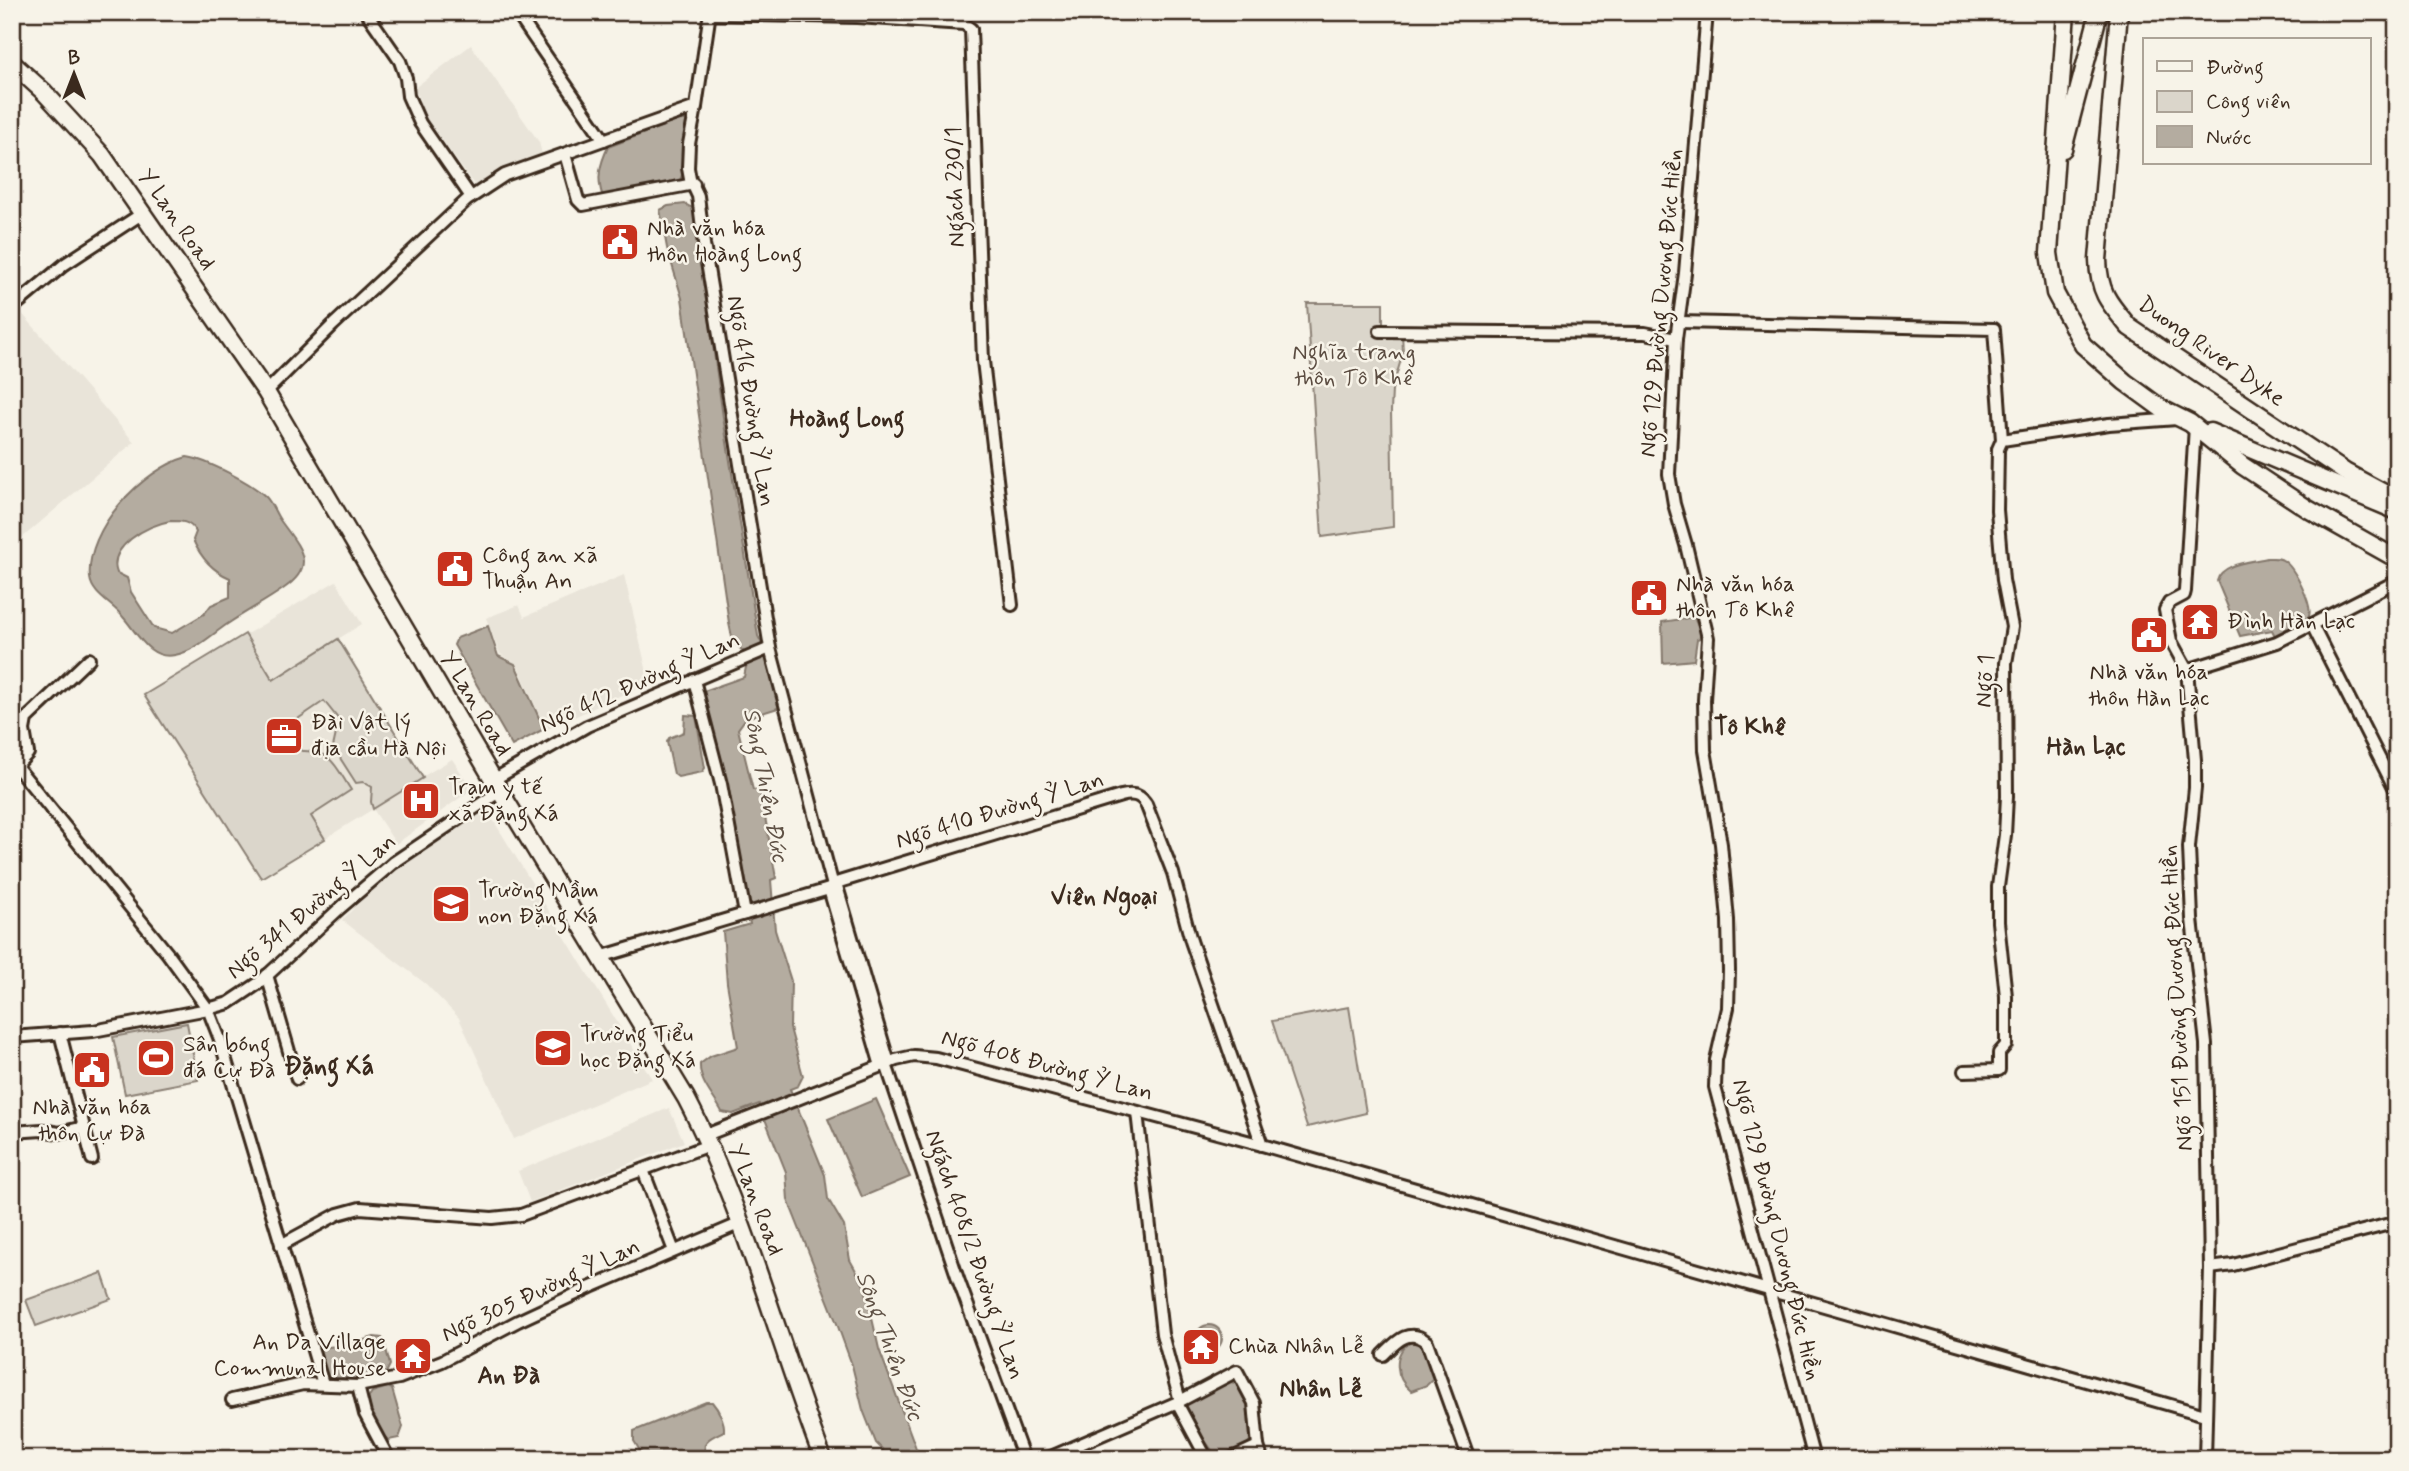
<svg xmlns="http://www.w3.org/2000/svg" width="2409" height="1471" font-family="Mynerve,sans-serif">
<rect width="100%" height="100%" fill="#f7f3e8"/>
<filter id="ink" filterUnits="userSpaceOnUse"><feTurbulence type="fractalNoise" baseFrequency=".0143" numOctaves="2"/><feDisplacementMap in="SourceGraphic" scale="14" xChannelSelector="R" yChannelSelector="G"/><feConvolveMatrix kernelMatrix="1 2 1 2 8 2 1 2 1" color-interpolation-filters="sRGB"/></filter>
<g filter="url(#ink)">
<g fill="#e9e4d9">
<path d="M471,45L539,142L542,154L475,186L425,116L419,104L420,98L413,89Z"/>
<path d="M20,311L134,442L16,543L12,539V316Z"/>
<path d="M624,575L647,672L641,686L546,730L517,664L500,654L486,618L519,605L524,617Z"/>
<path d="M336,581L362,624L338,639L422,777L452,759L468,783V792L396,844L373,809L261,878L144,695Z"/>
<path d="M479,815L492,818L652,1079L514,1139L459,1018L426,984L342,920L377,885L409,861Z"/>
<path d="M669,1108L684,1142L530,1202L518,1171Z"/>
</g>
<g fill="#dbd6cb" stroke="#8b8074" stroke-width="2">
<path d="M1307,303H1383V332H1402L1403,353L1392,390L1391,411L1393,527L1322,537Z"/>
<path d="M245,634L273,680L338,639L423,778L373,809L371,802L372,787L363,782L356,783L333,747L339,720L324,701L286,727L302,751C332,750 336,767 351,790L311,816L325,839L261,878L144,695Z"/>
<path d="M1349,1007L1366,1113L1307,1127L1272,1021Z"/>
<path d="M187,1023L198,1080L125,1094L113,1037Z"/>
<path d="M102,1273L111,1299L36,1326L26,1300Z"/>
</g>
<g fill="#b4aca0" stroke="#84786c" stroke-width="2" fill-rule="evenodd">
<path d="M679,120H687C690,139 687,164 679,183L603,197C596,179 600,164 608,147Z"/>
<path d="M685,204L694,209L723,417L758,636L766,652L781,707L746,718L738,729L753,790L760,789L776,878L771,880L775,930L791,981L790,1028L803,1076L798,1086L790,1089L825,1175L828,1199L844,1226L850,1260L865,1287L879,1349L920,1459H883V1450L876,1443L863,1410L852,1365L836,1321L788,1200L786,1172L759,1104L733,1114L722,1112C714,1096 699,1083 700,1064L711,1056L738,1047L727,983L723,932L750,924L728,798L701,692L744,677L746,667L743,651L733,642L729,623L682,298L667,248L660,210L668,206Z"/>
<path d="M187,457C207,460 252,483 266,497C272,503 275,513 280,520C299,547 319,565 283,589C266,601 247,611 229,623C212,634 196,651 175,655C149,661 137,632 123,617C113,604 92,595 90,578C85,529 143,469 187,457ZM170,521C181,521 190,521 196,532L193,540C201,558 213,571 230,578V597L211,605L204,614L172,633L154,628L131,592L127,578L117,573C107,547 147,525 170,521Z"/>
<path d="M2267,558C2274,558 2279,557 2284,561C2294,567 2313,605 2309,616C2306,627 2286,633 2276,638L2272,630L2240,636L2217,581C2221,563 2251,562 2267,558Z"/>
<path d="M1694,617L1700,629V638L1697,639L1694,660L1663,663L1662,622Z"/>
<path d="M488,626L498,656L515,664L544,729L512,746L454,645L457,638Z"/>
<path d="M685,715L696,716L705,768L702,772L678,777L674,774L667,742L669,738L684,732Z"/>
<path d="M876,1099L910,1177L862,1197L828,1119Z"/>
<circle cx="1209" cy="1338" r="13"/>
<path d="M374,1337L382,1338L384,1341L390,1365L385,1375C369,1380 340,1388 325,1378L319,1348L347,1345Z"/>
<path d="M1410,1342H1416L1425,1346L1435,1377L1427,1385L1411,1391C1395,1378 1392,1354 1410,1342Z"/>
<path d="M1231,1382L1238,1384L1247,1400L1250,1441L1247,1444L1230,1453L1222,1455L1214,1453L1198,1431L1186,1408L1188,1401L1210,1390Z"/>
<path d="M388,1387L392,1389L403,1427L399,1438L389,1440C375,1432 371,1413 368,1398L372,1392Z"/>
<path d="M706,1402H712C718,1409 725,1421 724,1431C709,1438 699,1441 708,1459H645L634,1441V1431Z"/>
</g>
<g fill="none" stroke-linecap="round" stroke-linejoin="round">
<g stroke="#3b2a1e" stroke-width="16">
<g id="street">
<path d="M366,12L400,61L406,78L408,96L420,123L471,197"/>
<path d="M516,12L604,140"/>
<path d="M1707,12L1685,273L1676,339L1669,474L1674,504L1686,545L1708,638L1704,700L1705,750L1721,844L1728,920L1729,970L1728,1008L1716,1060L1715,1087L1814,1459"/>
<path d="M709,14L857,17L964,24L971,29L983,361L1012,605"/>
<path d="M696,107L710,12"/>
<path d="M565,154L578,200L583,205L694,184"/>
<path d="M12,308L65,264L143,213"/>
<path d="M1680,322L1994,329L2002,440"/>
<path d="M1380,331L1645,333L1676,339"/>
<path d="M266,392L333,325L467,200L505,175L696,107L689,144L688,168L690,179L698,196L704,244L770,648L833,886"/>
<path d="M2195,426L2185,591L2184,595L2169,603L2165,610L2171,641L2187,670L2195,760V788L2189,847L2192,919L2206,1044L2210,1268L2205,1459"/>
<path d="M2312,625L2397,793"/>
<path d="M2187,670L2277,642L2397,581"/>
<path d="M694,680L721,784L745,914"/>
<path d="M12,761L168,954L208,1009L219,1037L323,1384"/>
<path d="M16,766L28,753L24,730L26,719L89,659"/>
<path d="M493,780L587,726L770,648"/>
<path d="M836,883L889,1063"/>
<path d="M829,889L881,1066"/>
<path d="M600,957L829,889L836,883L1121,796C1132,793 1140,794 1146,804L1173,873L1191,941L1262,1145"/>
<path d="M267,975L297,1079"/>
<path d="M60,1033L92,1159"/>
<path d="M12,1037L93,1031L208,1009L229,1003L259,983L339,909L393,863L500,791"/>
<path d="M886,1064L958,1279L1024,1459"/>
<path d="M1964,1071L1999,1070V1053L2006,1045V996L1998,922V887L2005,835L2007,796L2006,663L2012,627L2003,580L1997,510L1998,449L2002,440L2109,424L2177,419"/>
<path d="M1137,1112L1162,1334L1180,1401"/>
<path d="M12,1132L42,1130L59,1133L84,1127"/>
<path d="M706,1135L896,1060L914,1056L936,1058L1262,1145L2205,1415"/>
<path d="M643,1170L674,1251"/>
<path d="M281,1245L338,1214L360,1208L492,1218L521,1215L709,1145"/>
<path d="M2210,1268L2233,1265L2397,1222"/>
<path d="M1383,1355C1396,1342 1409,1327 1427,1342L1469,1459"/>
<path d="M358,1386L365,1414L389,1459"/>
<path d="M232,1400L303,1384L358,1386L399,1378L442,1361L518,1321L591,1287L741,1223"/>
<path d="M1177,1403L1207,1459"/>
<path d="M1046,1459L1180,1401L1237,1371L1254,1403L1258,1446L1262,1459"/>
<path d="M1230,1459L1258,1446"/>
</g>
</g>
<g stroke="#3b2a1e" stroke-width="21">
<g id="secondary">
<path d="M2066,12L2049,253L2055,293L2083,345L2125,382L2162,409L2190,423L2243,466L2308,509L2397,559"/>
<path d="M2119,12L2098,260C2099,293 2109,303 2129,327L2345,472L2397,500"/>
<path d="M12,63L44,92L102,155L266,392L500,791L686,1098C746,1213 777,1339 823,1459"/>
<path d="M2063,149L2099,12"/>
<path d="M2210,432L2397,511"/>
</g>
</g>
<use href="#street" stroke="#f7f3e8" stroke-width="10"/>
<use href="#secondary" stroke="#f7f3e8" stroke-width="16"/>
</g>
</g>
<defs>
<g id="civic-square" transform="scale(2.0125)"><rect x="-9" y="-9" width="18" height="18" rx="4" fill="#c8321e" stroke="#f7f3e8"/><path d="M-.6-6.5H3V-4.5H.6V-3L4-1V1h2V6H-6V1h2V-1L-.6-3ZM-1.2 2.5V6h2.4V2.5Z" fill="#fff"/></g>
<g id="temple-square" transform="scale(2.0125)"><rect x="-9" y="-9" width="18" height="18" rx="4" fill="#c8321e" stroke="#f7f3e8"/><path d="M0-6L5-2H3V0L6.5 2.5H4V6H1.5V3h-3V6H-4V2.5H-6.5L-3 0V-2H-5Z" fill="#fff"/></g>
<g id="office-square" transform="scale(2.0125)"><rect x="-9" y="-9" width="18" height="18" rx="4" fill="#c8321e" stroke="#f7f3e8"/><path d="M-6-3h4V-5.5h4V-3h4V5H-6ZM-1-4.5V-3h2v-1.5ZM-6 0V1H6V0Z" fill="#fff"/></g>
<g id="hospital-square" transform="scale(2.0125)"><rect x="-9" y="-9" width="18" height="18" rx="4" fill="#c8321e" stroke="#f7f3e8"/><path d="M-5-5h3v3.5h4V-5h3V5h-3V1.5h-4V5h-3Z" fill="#fff"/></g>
<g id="school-square" transform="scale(2.0125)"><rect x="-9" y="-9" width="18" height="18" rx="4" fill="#c8321e" stroke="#f7f3e8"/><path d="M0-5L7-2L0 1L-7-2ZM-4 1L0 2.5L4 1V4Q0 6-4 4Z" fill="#fff"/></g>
<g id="stadium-square" transform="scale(2.0125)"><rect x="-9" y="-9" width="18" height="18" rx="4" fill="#c8321e" stroke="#f7f3e8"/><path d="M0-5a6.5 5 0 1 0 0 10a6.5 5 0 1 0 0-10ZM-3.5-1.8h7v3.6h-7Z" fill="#fff"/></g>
</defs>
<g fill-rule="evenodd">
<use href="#civic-square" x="620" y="242"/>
<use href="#civic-square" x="455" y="569"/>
<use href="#civic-square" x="1649" y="598"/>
<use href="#temple-square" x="2200" y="622"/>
<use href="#civic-square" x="2149" y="635"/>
<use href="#office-square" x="284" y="736"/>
<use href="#hospital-square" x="421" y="801"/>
<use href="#school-square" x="451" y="904"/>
<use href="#school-square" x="553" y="1048"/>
<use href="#stadium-square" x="156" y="1058"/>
<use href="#civic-square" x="92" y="1070"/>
<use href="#temple-square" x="1201" y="1347"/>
<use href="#temple-square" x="413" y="1356"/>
</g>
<g text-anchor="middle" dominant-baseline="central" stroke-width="5" stroke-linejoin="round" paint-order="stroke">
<g font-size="23" fill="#3b2a1e" stroke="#f7f3e8">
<text transform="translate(956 187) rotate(-92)">Ngách 230/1</text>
<text transform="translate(176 220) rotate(55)">Y Lan Road</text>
<text transform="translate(1662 303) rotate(-85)">Ngõ 129 Đường Dương Đức Hiền</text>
<text transform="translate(2211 352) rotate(35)">Duong River Dyke</text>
<text transform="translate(750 401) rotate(81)">Ngõ 416 Đường Ỷ Lan</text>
<text transform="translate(1986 681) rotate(-87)">Ngõ 1</text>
<text transform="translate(640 683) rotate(-24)">Ngõ 412 Đường Ỷ Lan</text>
<text transform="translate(475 704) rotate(59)">Y Lan Road</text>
<text transform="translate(1000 811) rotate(-17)">Ngõ 410 Đường Ỷ Lan</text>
<text transform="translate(312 907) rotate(-40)">Ngõ 341 Đường Ỷ Lan</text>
<text transform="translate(2178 998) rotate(-93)">Ngõ 151 Đường Dương Đức Hiền</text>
<text transform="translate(1047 1066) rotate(15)">Ngõ 408 Đường Ỷ Lan</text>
<text transform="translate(755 1200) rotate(69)">Y Lan Road</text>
<text transform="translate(1776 1230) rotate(76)">Ngõ 129 Đường Dương Đức Hiền</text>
<text transform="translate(974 1255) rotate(71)">Ngách 408/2 Đường Ỷ Lan</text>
<text transform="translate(541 1291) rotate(-25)">Ngõ 305 Đường Ỷ Lan</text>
</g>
<g font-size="23" fill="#3b2a1e" stroke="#f7f3e8" text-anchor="start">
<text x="647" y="229">Nhà văn hóa<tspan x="647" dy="26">thôn Hoàng Long</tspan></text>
<text x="482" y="556">Công an xã<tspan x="482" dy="26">Thuận An</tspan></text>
<text x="1676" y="585">Nhà văn hóa<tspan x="1676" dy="26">thôn Tô Khê</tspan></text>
<text x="2227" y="622">Đình Hàn Lạc</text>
<text x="2149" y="673" text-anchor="middle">Nhà văn hóa<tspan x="2149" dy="26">thôn Hàn Lạc</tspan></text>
<text x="311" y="723">Đài Vật lý<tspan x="311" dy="26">địa cầu Hà Nội</tspan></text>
<text x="448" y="788">Trạm y tế<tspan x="448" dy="26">xã Đặng Xá</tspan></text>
<text x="478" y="891">Trường Mầm<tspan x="478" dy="26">non Đặng Xá</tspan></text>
<text x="580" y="1035">Trường Tiểu<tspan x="580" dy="26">học Đặng Xá</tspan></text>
<text x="183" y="1045">Sân bóng<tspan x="183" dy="26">đá Cự Đà</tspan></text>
<text x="92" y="1108" text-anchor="middle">Nhà văn hóa<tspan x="92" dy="26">thôn Cự Đà</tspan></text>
<text x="386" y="1343" text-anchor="end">An Da Village<tspan x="386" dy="26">Communal House</tspan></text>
<text x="1228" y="1347">Chùa Nhân Lễ</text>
</g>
<g font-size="23" fill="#5b4c41" stroke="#f7f3e8">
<text x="1354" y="353">Nghĩa trang<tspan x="1354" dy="26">thôn Tô Khê</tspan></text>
</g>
<g font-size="24" font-weight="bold" fill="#3b2a1e" stroke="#f7f3e8">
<text x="847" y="419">Hoàng Long</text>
<text x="1750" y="727">Tô Khê</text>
<text x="2086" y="747">Hàn Lạc</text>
<text x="1104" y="897">Viên Ngoại</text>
<text x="509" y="1376">An Đà</text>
<text x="1321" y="1389">Nhân Lễ</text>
</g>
<g font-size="24" font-style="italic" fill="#5f5145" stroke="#f7f3e8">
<text transform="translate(765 785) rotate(79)">Sông Thiên Đức</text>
<text transform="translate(889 1346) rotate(70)">Sông Thiên Đức</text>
</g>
<g font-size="26" font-weight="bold" fill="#3b2a1e" stroke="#f7f3e8">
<text x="329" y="1067">Đặng Xá</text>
</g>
</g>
<rect width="2409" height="1471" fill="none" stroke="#f7f3e8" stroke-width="42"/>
<rect x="21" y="21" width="2367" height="1429" fill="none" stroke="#3b2a1e" stroke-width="2.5" filter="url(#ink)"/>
<rect x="2143" y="38" width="228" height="126" fill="#f7f3e8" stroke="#aca397" stroke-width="2"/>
<rect x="2157" y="61" width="35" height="10" fill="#f7f3e8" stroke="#aca397" stroke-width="2"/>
<text x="2206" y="74" font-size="21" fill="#3b2a1e">Đường</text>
<rect x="2157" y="91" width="35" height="21" fill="#dbd6cb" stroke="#aca397" stroke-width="2"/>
<text x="2206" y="108" font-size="21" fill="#3b2a1e">Công viên</text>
<rect x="2157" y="126" width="35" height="21" fill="#b4aca0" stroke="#aca397" stroke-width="2"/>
<text x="2206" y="144" font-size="21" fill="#3b2a1e">Nước</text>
<g transform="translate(74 74)" stroke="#f7f3e8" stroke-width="5" paint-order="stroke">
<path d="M0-5L12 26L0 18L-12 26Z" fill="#3b2a1e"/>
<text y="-10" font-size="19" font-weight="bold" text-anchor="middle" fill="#3b2a1e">B</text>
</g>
</svg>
